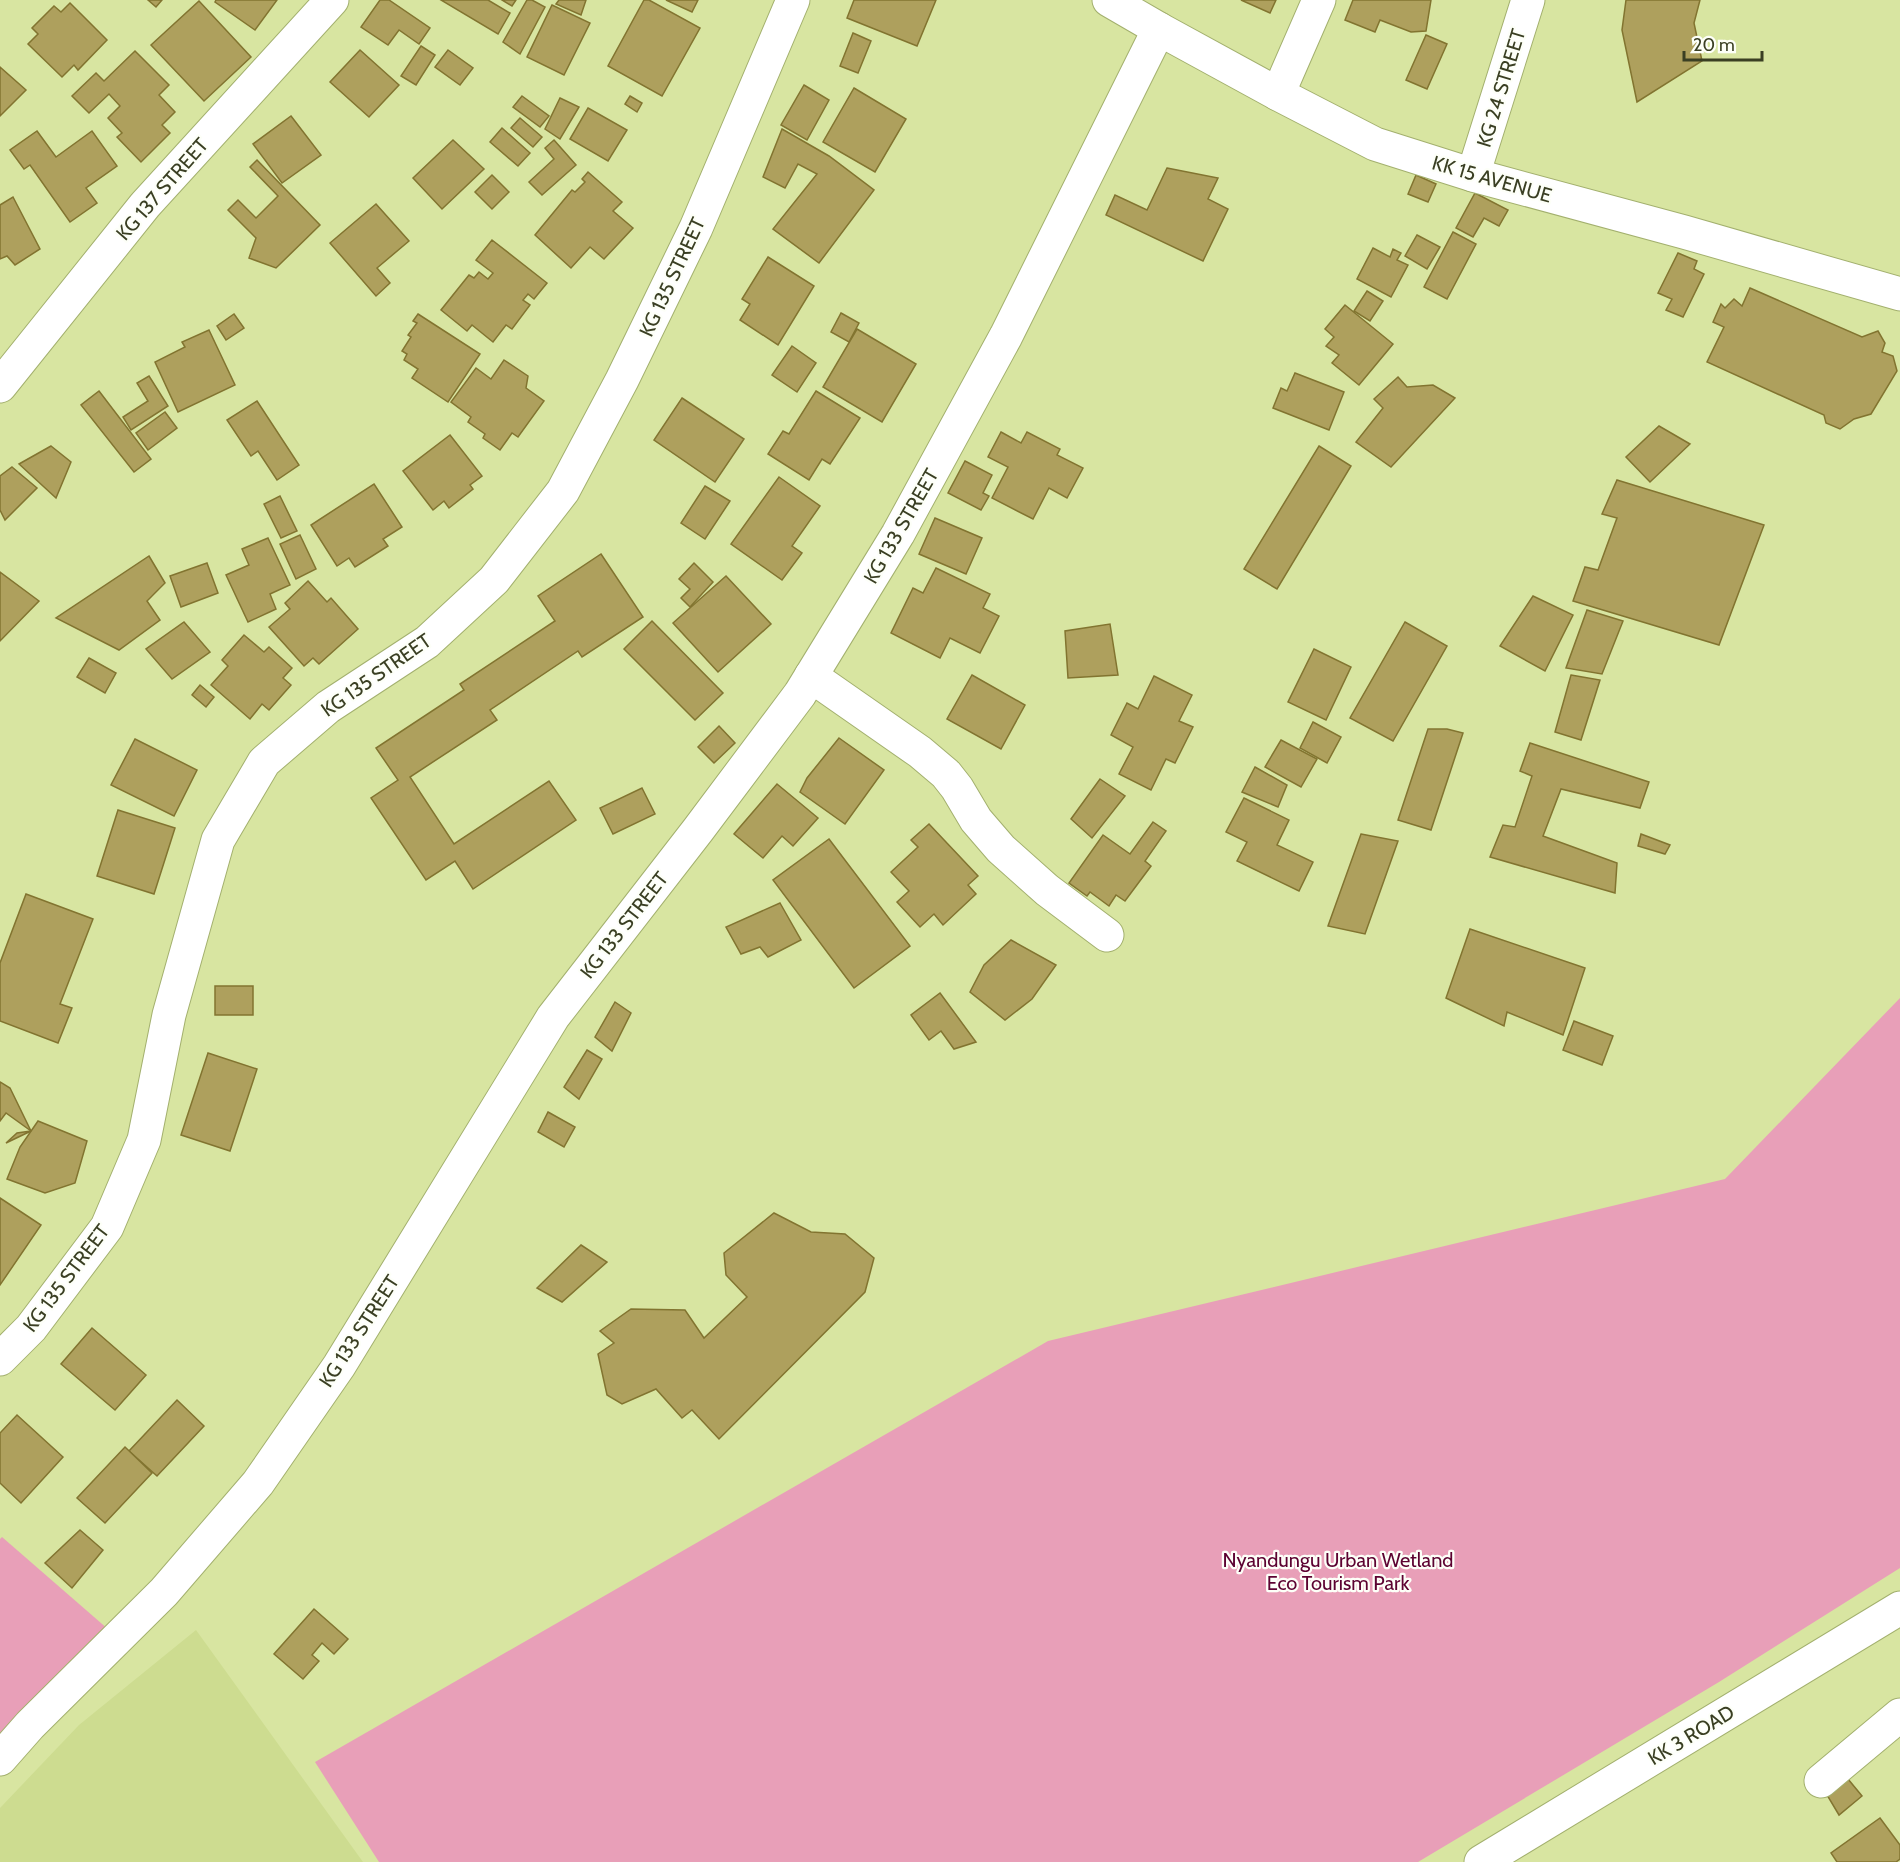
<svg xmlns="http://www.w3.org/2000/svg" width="1900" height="1862" font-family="Cabin,sans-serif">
<rect width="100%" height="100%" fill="#d8e5a1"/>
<path fill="#cddc90" d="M196,1630L363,1862H0V1808L79,1725Z"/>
<g fill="#e89fb8">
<path d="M1900,998V1568L1719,1682L1418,1862H379L315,1762L1048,1341L1725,1179Z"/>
<path d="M2,1537L109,1630L0,1742V1539Z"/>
</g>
<g fill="#aea05d" stroke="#827430" stroke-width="1.5">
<path d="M148,0H162L156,7Z"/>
<path d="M216,0H277L255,30L215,2Z"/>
<path d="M380,0H389L430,28L419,44L399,30L388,45L361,27Z"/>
<path d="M441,0H488L510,13L498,34Z"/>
<path d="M502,0H516L512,6Z"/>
<path d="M527,0H532L545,7L520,54L503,42Z"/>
<path d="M559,0H586L581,15L556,4Z"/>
<path d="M644,0H649L700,28L662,96L608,66Z"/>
<path d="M666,0H698L692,12Z"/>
<path d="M854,0H936L917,46L847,18Z"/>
<path d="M1241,0H1276L1270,13Z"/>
<path d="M1353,0H1431L1426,31L1411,32L1380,20L1375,32L1345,20Z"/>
<path d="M1626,0H1700L1694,23L1702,61L1637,102L1622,30Z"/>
<path d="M199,1L251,57L204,101L151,45Z"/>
<path d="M70,3L107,40L78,70L74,65L62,77L28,44L38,34L32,28L54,6L61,12Z"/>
<path d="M552,5L590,23L564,75L527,57Z"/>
<path d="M853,33L871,41L858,73L840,66Z"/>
<path d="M1426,35L1447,44L1427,89L1406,80Z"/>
<path d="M421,46L435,55L416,85L401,76Z"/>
<path d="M360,50L399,85L369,117L330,82Z"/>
<path d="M448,50L473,68L460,85L435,67Z"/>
<path d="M135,51L169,85L159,95L175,112L162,125L170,133L141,162L117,137L122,133L108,118L120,106L109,94L89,113L72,96L96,73L104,81Z"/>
<path d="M0,67L26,90L0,116Z"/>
<path d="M804,85L829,100L807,140L781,125Z"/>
<path d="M854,88L906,119L875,172L823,142Z"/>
<path d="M522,96L549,116L540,127L513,107Z"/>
<path d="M630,96L642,103L637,112L625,104Z"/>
<path d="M560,98L579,107L560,139L545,129Z"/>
<path d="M588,108L627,130L608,161L570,139Z"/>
<path d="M291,116L321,155L282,183L253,144Z"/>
<path d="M520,118L542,137L533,147L511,128Z"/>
<path d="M502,128L530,153L518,166L490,142Z"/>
<path d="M782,129L829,156L874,190L819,263L773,229L817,174L798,164L785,188L763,177Z"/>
<path d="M37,131L56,157L92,131L117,166L86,188L97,203L70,222L30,165L24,169L10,150Z"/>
<path d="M453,140L484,169L442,209L413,178Z"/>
<path d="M554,140L576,165L542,195L529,182L554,159L545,148Z"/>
<path d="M257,160L320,225L276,268L249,258L256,238L228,210L238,200L256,218L278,196L250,167Z"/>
<path d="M1167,168L1218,178L1208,199L1228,209L1203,261L1106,215L1115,195L1147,210Z"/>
<path d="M588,172L622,202L613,211L633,228L604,259L590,247L571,268L535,235L572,190L575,192L585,182L582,179Z"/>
<path d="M492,175L509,192L492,209L475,192Z"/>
<path d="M1416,175L1436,184L1428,202L1408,194Z"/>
<path d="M1475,193L1508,210L1499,226L1484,218L1473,237L1456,228Z"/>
<path d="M13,197L40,249L15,265L7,256L0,259V205Z"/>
<path d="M376,204L409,241L377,268L390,283L376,296L330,243Z"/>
<path d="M1453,232L1476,244L1447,299L1424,287Z"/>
<path d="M1417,235L1440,247L1427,269L1405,256Z"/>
<path d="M492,240L547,283L534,299L528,294L523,300L530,305L512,329L506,325L493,342L472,325L467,331L441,310L469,275L474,278L479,272L488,279L493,273L476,260Z"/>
<path d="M1373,248L1390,257L1393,249L1401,253L1397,260L1408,265L1391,297L1357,279Z"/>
<path d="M1678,253L1697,261L1694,269L1704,274L1683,317L1666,310L1672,299L1658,293Z"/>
<path d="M768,257L814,286L778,345L740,320L750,304L742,299Z"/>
<path d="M1750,288L1862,337L1878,331L1885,343L1882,352L1893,356L1897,371L1871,414L1854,419L1840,429L1826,423L1824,415L1707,362L1724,327L1713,322L1721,304L1725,308L1734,299L1742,306Z"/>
<path d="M1367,291L1383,301L1370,321L1354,311Z"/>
<path d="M1345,305L1393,344L1359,385L1332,363L1339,355L1326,346L1334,337L1325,329Z"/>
<path d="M841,313L859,323L849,342L831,332Z"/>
<path d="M234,314L244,328L226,340L217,326Z"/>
<path d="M418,314L480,354L448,402L412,378L418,369L404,360L407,354L402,351L411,337L408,335L417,323L413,321Z"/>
<path d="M857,329L916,364L882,422L823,387Z"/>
<path d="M209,330L235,385L178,412L155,362L185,347L182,342Z"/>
<path d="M792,346L816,363L797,392L772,375Z"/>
<path d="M504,360L528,376L526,388L544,401L518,437L512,433L500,450L483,438L485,434L468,422L471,417L451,402L476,368L491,379Z"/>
<path d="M1295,373L1344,392L1329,430L1273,408L1281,388L1287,391Z"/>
<path d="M149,376L168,406L131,430L123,417L148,401L137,383Z"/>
<path d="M1398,377L1407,387L1433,385L1455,398L1391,467L1356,442L1383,408L1374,399Z"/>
<path d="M99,391L151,459L134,472L81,405Z"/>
<path d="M816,391L860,418L830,464L822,459L809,480L768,454L783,431L789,434Z"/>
<path d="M682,398L744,439L715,482L654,440Z"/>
<path d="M257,401L299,465L277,480L258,451L251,456L227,420Z"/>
<path d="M165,412L177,428L148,450L136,433Z"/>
<path d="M1659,426L1690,444L1650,482L1626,457Z"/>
<path d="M1001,432L1021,443L1027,432L1060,449L1057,455L1083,468L1067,498L1049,488L1033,519L992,498L1008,467L988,457Z"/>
<path d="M450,435L482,476L470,485L473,489L449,508L444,501L433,510L403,471Z"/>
<path d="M51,446L71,462L56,498L19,464Z"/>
<path d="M1319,446L1351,466L1277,589L1244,569Z"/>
<path d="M965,461L992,475L983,493L989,496L981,510L948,493Z"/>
<path d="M12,467L37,488L5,520L0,510V476Z"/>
<path d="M779,477L820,506L792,546L802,553L782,580L731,544Z"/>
<path d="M1617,480L1764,525L1719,645L1573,601L1585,567L1598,570L1617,518L1602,514Z"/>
<path d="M374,484L402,527L383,539L388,546L355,567L349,558L337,566L311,525Z"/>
<path d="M705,486L730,501L705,539L681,523Z"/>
<path d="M280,496L297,531L281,538L264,504Z"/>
<path d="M935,518L982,538L966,574L919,554Z"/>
<path d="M300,535L316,569L296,579L280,544Z"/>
<path d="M268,538L290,585L270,594L276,609L248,622L226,575L249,565L242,549Z"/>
<path d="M601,554L643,617L582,657L578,651L490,710L497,720L410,777L454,844L549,781L576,820L473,889L455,861L426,880L371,798L398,780L376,748L464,690L460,684L555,621L538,596Z"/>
<path d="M149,556L165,583L147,601L160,620L119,650L56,618Z"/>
<path d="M207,563L218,593L181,607L170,576Z"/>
<path d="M694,563L713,582L690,607L681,598L690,589L679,579Z"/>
<path d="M936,568L990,594L983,608L999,616L980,653L950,638L940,658L891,633L913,588L923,593Z"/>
<path d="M0,572L39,601L0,641Z"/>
<path d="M726,576L771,624L718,672L673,623Z"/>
<path d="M308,581L327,602L331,598L358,629L319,664L313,658L304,666L269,627L290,609L285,603Z"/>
<path d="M1533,596L1573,615L1545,671L1500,646Z"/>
<path d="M1587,610L1623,621L1602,674L1566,668Z"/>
<path d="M652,621L723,693L695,720L624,649Z"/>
<path d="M184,622L210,652L172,679L146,649Z"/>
<path d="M1405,622L1447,646L1393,741L1350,718Z"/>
<path d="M1110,624L1118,675L1068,678L1065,631Z"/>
<path d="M244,635L264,652L269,647L292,668L283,678L291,685L269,710L262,704L250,719L211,685L228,666L222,660Z"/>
<path d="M1314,649L1351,667L1326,720L1288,702Z"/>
<path d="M89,658L116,673L105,693L77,677Z"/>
<path d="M972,675L1025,705L1001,749L947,719Z"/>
<path d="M1571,675L1600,680L1581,740L1555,732Z"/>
<path d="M1154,676L1192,695L1179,721L1193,727L1175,763L1166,759L1151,790L1119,774L1133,747L1111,735L1127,703L1138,709Z"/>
<path d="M200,685L214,697L206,707L192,695Z"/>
<path d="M1313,722L1341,737L1327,763L1300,748Z"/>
<path d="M719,726L735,743L714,763L698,747Z"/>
<path d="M1428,729H1447L1463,733L1431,830L1398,820Z"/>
<path d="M839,738L884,770L845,824L800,792L807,778Z"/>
<path d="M135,739L197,770L174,816L111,785Z"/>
<path d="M1281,740L1317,759L1301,787L1265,767Z"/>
<path d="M1530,743L1649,782L1640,808L1561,789L1543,836L1617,863L1615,893L1490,857L1503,825L1515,827L1532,776L1520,771Z"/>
<path d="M1255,767L1287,785L1278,807L1242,792Z"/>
<path d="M1100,779L1125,796L1092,838L1071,819Z"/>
<path d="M777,784L818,818L793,846L782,836L763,858L734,834Z"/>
<path d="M642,788L655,814L613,834L600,808Z"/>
<path d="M1244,798L1289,820L1277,845L1313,862L1299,891L1237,861L1247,842L1226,832Z"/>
<path d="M118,810L175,828L154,894L97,876Z"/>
<path d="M1153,822L1166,831L1145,861L1151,866L1125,901L1116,895L1109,906L1090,892L1087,896L1069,883L1103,835L1130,854Z"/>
<path d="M929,824L978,876L968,885L976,894L943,925L934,914L920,927L897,902L909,891L891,872L918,847L911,840Z"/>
<path d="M1361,834L1398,841L1365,934L1328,926Z"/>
<path d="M1641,834L1670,845L1665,854L1638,846Z"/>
<path d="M829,839L910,946L854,988L773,880Z"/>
<path d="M26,894L93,919L60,1004L72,1008L58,1043L0,1021V963Z"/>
<path d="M780,903L801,940L768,957L760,947L741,954L726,927Z"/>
<path d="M1470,929L1585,968L1563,1035L1507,1012L1504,1026L1446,998Z"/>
<path d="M1011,940L1056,965L1032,999L1005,1020L970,992L984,965Z"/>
<rect x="215" y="986" width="38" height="29"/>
<path d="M940,993L976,1042L954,1049L941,1031L929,1040L911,1015Z"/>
<path d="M615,1002L631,1013L612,1051L595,1037Z"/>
<path d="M1574,1021L1613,1036L1602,1065L1563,1050Z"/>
<path d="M587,1050L602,1059L579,1099L564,1087Z"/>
<path d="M208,1053L257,1069L230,1151L181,1135Z"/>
<path d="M0,1082L10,1088L31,1131L6,1113L0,1121Z"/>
<path d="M548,1112L575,1127L564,1147L538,1132Z"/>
<path d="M38,1121L87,1141L75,1183L45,1193L7,1179L20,1147Z"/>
<path d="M31,1131L6,1143L17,1133Z"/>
<path d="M0,1198L41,1225L0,1285Z"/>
<path d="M774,1213L811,1232L845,1234L874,1258L865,1292L719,1439L692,1410L682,1418L656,1389L622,1404L607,1395L598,1354L614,1343L600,1331L631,1309L685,1310L704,1338L747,1297L726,1275L724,1253Z"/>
<path d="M581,1245L607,1262L562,1302L537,1288Z"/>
<path d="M92,1328L146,1375L115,1410L61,1364Z"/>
<path d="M177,1400L204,1426L157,1476L129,1451Z"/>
<path d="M17,1415L63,1457L21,1503L0,1483V1433Z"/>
<path d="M125,1447L152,1473L105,1523L77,1498Z"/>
<path d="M80,1530L103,1550L72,1588L45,1563Z"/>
<path d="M314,1609L348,1639L334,1654L322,1643L312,1655L319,1661L303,1679L274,1654Z"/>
<path d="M1848,1779L1862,1796L1839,1815L1827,1795Z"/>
<path d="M1880,1818L1900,1845V1859L1896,1862H1837L1831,1853Z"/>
</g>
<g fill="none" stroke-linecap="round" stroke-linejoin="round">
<g stroke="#a3b06e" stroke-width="35">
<g id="minor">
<path d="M1109,0L1159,29L1278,94L1375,144L1473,175L1684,232L1900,294"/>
<path d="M1278,94L1319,0"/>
<path d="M1473,175L1528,0"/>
<path d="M0,386L145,205L332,0"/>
<path d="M811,676L920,752L946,774L957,788L976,820L1001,849L1047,890L1107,935"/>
<path d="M0,1359L31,1328L107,1227L144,1140L169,1015L218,840L264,762L328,707L427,642L494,580L563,491L622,380L696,228L793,0"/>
<path d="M0,1759L30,1725L164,1592L258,1483L339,1366L553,1017L698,830L800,694L898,534L1006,336L1159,29"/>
<path d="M1821,1781L1900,1715"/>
</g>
</g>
<g stroke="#a3b06e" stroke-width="35">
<path id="highway" d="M1481,1862L1900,1608"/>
</g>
<use href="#minor" stroke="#fff" stroke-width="33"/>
<use href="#highway" stroke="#fff" stroke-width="33"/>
</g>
<g text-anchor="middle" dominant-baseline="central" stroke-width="4.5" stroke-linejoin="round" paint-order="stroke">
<g font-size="20" fill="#3a3f23" stroke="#fdfff8">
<text transform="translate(1501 88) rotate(-73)">KG 24 STREET</text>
<text transform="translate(1492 179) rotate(16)">KK 15 AVENUE</text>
<text transform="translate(162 189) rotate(-49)">KG 137 STREET</text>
<text transform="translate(672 277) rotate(-65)">KG 135 STREET</text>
<text transform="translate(901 526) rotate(-60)">KG 133 STREET</text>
<text transform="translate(376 675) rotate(-35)">KG 135 STREET</text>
<text transform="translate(624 925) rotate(-52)">KG 133 STREET</text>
<text transform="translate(66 1278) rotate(-53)">KG 135 STREET</text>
<text transform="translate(359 1331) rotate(-57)">KG 133 STREET</text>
<text transform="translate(1691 1735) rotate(-31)">KK 3 ROAD</text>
</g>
<g font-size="20" fill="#5c0231" stroke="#fdfff8">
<text x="1338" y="1560">Nyandungu Urban Wetland<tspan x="1338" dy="23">Eco Tourism Park</tspan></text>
</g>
</g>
<path d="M1684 51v9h78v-9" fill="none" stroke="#3a3f23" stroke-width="3"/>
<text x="1693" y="51" font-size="18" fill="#3a3f23" stroke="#fdfff8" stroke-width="4.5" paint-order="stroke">20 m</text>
</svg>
